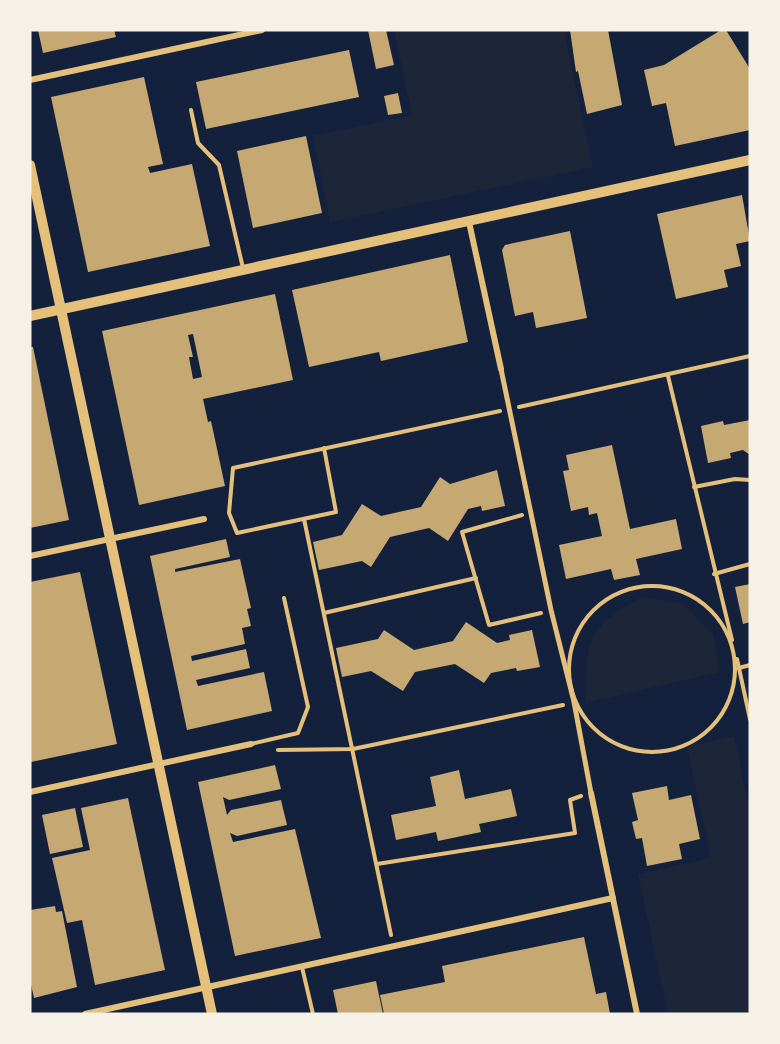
<svg xmlns="http://www.w3.org/2000/svg" width="780" height="1044" font-family="Literata,serif">
<rect width="100%" height="100%" fill="#14213d"/>
<g fill="#1d2539">
<path d="M394,30H564L593,167L330,222L313,136L412,115Z"/>
<path d="M642,597L683,604L713,635L720,672L585,703C586,642 586,627 642,597Z"/>
<path d="M734,736L750,812V1014H668L638,874L711,858L687,747Z"/>
</g>
<g fill="#c6a872" fill-rule="evenodd">
<path d="M38,30H114L116,37L43,53Z"/>
<path d="M368,30H386L394,65L376,69Z"/>
<path d="M570,30H608L622,105L587,114L578,71L576,72Z"/>
<path d="M721,30H726L750,69V130L675,146L666,103L652,106L644,70L664,65Z"/>
<path d="M349,50L359,97L206,129L196,82Z"/>
<path d="M144,77L163,164L148,167L150,173L192,164L210,246L88,272L51,97Z"/>
<path d="M398,93L402,113L388,115L384,96Z"/>
<path d="M306,136L322,213L253,228L237,151Z"/>
<path d="M742,195L750,241L736,244L741,266L724,270L728,287L676,299L657,214Z"/>
<path d="M570,231L587,318L536,328L533,312L515,316L502,250L505,245Z"/>
<path d="M450,255L468,342L381,361L379,352L309,367L292,290Z"/>
<path d="M275,294L293,380L203,399L208,422L211,421L225,486L139,505L102,331ZM193,334L202,377L193,379L189,357H193L188,335Z"/>
<path d="M30,347H33L69,520L30,528Z"/>
<path d="M750,420V455L743,450L730,453L731,458L708,463L701,426L723,421L724,425Z"/>
<path d="M612,445L630,529L676,519L682,549L636,559L640,575L614,580L611,569L566,579L559,545L602,536L597,513L589,515L588,507L571,511L563,471L569,470L566,455Z"/>
<path d="M497,470L505,506L482,511L481,506L468,509L448,541L429,528L390,537L371,567L362,561L319,570L313,542L342,535L362,504L381,516L421,507L440,477L450,484Z"/>
<path d="M226,539L230,557L175,569V572L240,559L251,608L247,609L251,626L242,628L245,644L191,656L192,661L246,649L250,668L196,680L198,686L264,672L272,711L187,730L150,556Z"/>
<path d="M80,572L117,744L31,762L30,582Z"/>
<path d="M750,584V622L743,624L735,587Z"/>
<path d="M466,622L497,643L510,640L509,635L532,630L540,667L517,671L516,668L491,673L484,683L455,664L415,672L403,691L371,671L342,677L336,648L378,639L384,630L414,650L453,641Z"/>
<path d="M275,765L281,789L229,800L223,797L227,815L231,810L281,800L287,825L237,836L230,833L233,842L295,829L321,938L235,956L198,782Z"/>
<path d="M459,770L465,799L511,789L517,816L479,824L481,832L438,841L436,832L396,840L391,815L436,806L430,777Z"/>
<path d="M667,786L669,800L691,795L700,839L679,844L682,859L647,866L642,838L636,839L632,822L638,820L632,793Z"/>
<path d="M128,798L165,970L95,985L82,920L67,923L52,858L90,850L81,808Z"/>
<path d="M75,808L83,847L50,854L42,815Z"/>
<path d="M55,906L56,912L62,911L77,987L34,998L30,980V910Z"/>
<path d="M584,937L596,994L606,992L610,1014H384L380,995L445,982L442,966Z"/>
<path d="M376,981L383,1014H338L333,990Z"/>
</g>
<g fill="none" stroke-linecap="round" stroke-linejoin="round">
<g stroke="#e5c07b" stroke-width="4">
<path d="M668,376L732,640"/>
<path d="M519,407L750,356"/>
<path d="M324,448L336,512L237,533L229,513L233,468L500,411"/>
<path d="M694,487L735,479L750,480"/>
<path d="M522,515L462,532L489,625L541,613"/>
<path d="M304,519L391,935"/>
<path d="M714,574L750,564"/>
<circle cx="652" cy="669" r="83"/>
<path d="M324,613L476,578"/>
<path d="M737,659L750,719"/>
<path d="M739,668L750,665"/>
<path d="M278,750L353,749L563,705"/>
<path d="M377,864L575,833L570,800L581,796"/>
</g>
<g stroke="#e5c07b" stroke-width="4">
<path d="M191,110L198,143L219,165L243,268"/>
<path d="M251,744L298,733L308,707L284,598"/>
<path d="M302,967L313,1014"/>
</g>
<path stroke="#e5c07b" stroke-width="5" d="M501,369L551,610L574,702L591,793"/>
<g stroke="#e5c07b" stroke-width="6">
<path d="M30,80L262,30"/>
<path d="M469,222L501,369"/>
<path d="M30,556L204,519"/>
<path d="M30,792L251,744"/>
<path d="M591,793L637,1014"/>
<path d="M85,1014L613,898"/>
</g>
<g stroke="#e5c07b" stroke-width="10">
<path d="M30,165L212,1014"/>
<path d="M30,316L750,160"/>
</g>
</g>
<rect width="780" height="1044" fill="none" stroke="#f6f1e7" stroke-width="63"/>
</svg>
